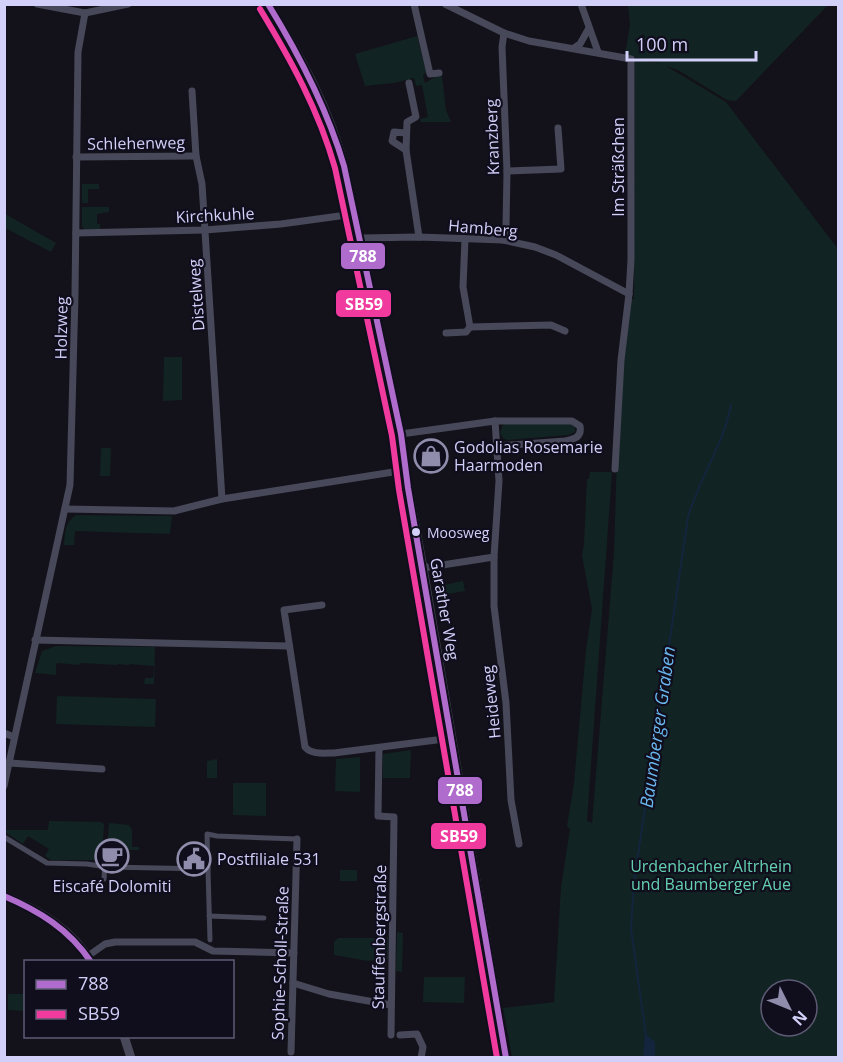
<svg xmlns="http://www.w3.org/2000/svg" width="843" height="1062" font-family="'Open Sans',sans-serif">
<rect width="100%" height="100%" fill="#13121a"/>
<g fill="#122323" fill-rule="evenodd">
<path d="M628,5H828L736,101L727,100L678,70L666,66L726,102L838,249V1057H512L503,1008L554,1002L561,887L570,829L567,826L574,783L586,650L592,609L582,555L584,544L587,479H589L590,472H612L587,821L592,823L614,553L618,423L628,302L634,298L635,59L662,64L625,55L630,25ZM771,990H807V1026H771Z"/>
<path d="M417,36L426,72L423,76L425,83L435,77L442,76L446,110L451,122H421L420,119L428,117L422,85L416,86L414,78L394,83L365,86L355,54Z"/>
<path d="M82,184H99V189H88V203H82Z"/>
<path d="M82,207H109V212L97,214V224H100V229L86,230L82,227Z"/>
<path d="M5,214L56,243L51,252L5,228Z"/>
<path d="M164,357H182V400L163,401Z"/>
<path d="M507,424H571L575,428V432L568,435L508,440L504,439L500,433L503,425Z"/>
<path d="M101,448H111L110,476H100Z"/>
<path d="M76,515L172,516L170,534L75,531L74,545H64C65,534 65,522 76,515Z"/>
<path d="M418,576H420L431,641L429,642Z"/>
<path d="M463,581L465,591L436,596L434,587Z"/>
<path d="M56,646L155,647L154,684H144L145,678H153L154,666L130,664L129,665L118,664L117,665L81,663L79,665L58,663L56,664V675L35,673L42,651Z"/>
<path d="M431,651H433L445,722L444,728Z"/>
<path d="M57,696L156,699L155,727L56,724Z"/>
<path d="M411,750L410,778H383V754Z"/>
<path d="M360,757V792L335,791L336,759Z"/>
<path d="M217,759V778H207V761Z"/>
<path d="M233,783H266V816L233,815Z"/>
<path d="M49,821L101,822L104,824L102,860H51L45,856L49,849L28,836L23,844L5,832V830H48Z"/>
<path d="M109,823L129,825L132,830V847H139V850H107Z"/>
<rect x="340" y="870" width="17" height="11"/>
<path d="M397,932L403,933L402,972L396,971Z"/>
<path d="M338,938H388V959L368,961L334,955V942Z"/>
<path d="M424,977H465L464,1003L423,1002Z"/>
<path d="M8,994H25L24,1011L8,1010Z"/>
</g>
<path fill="#13253d" d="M645,1033L655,1042V1057H643Z"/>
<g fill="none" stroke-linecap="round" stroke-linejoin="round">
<path stroke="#13253d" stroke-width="2" d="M646,1036L631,929L634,882L688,517C700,476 723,446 731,405"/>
<g stroke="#474859" stroke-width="5">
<path d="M4,837L47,863L87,864L107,867L208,869"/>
<path d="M104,879L105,861"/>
<path d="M209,916L264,918"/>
<path d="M210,940L207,834L217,836L297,839"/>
</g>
<g stroke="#474859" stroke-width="7">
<path d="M37,4L85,13L128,4"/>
<path d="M414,4L430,74L439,73"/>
<path d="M445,4L504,33L529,41L631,59V260L629,294L621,360L615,469"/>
<path d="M581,4L598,52"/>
<path d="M574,48L580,44L589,28"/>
<path d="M409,83L416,117L407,122L406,150L419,237"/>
<path d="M192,91L196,156L202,184L222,499"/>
<path d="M406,150L392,141L394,132L406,133"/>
<path d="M76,157L196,156"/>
<path d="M507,171L561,169L558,128"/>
<path d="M76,233L205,230L281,224L354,214"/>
<path d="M360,238L419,237L503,240L535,247L556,255L629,294"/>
<path d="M465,239L463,287L470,327L551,325L565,331"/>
<path d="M503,240L506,227L507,171L502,47L504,33"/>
<path d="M446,333L466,332L470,327"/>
<path d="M495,421L499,481L494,557V606L506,703L511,800L519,844"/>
<path d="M401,434L495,421H572L580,426C582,437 575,439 565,441L497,446"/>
<path d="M65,509L174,511L222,499L406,470"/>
<path d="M423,568L494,557"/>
<path d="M322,605L284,610L305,747C312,755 324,753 334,753L452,738"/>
<path d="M35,640L289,646"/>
<path d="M4,733L14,737"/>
<path d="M379,748L378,816L394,817L391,1035"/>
<path d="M9,763L102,769"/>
<path d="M4,786L70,485L75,295L78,52L85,13"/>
<path d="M88,956L105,944L115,942H195L213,951L294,953"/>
<path d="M293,983L329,994L391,1005"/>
<path d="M400,1035L417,1034L423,1047L421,1058"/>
<path d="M291,1052L297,839"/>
</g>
<g stroke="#474859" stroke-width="9">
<path d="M268,4C300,56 329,108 344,166L401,434L408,488L423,568L506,1058"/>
<path d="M4,896C38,910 72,929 91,962"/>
<path d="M124,1036L131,1058"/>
</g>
<g stroke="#100e1d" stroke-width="10">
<g id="bus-1">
<path d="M268,4C300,56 327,108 344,166L401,434L408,488L506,1058"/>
<path d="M4,896C39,911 69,929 91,962"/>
</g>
</g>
<g stroke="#100e1d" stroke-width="10">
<path id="bus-2" d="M260,9C291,60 319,111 335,168L392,436L399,490L497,1058"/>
</g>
<use href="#bus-1" stroke="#b06ccc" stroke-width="6"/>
<use href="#bus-2" stroke="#f13a9d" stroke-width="6"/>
</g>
<defs>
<g id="shop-ring" transform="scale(1.725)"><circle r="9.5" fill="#100e1d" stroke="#8f8dab" stroke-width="1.5"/><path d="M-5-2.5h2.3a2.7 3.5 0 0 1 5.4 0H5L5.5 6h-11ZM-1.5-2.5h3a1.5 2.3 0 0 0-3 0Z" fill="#8f8dab"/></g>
<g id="cafe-ring" transform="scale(1.725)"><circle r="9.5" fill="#100e1d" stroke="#8f8dab" stroke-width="1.5"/><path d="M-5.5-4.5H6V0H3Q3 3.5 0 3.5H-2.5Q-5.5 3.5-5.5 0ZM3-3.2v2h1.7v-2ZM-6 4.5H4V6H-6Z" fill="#8f8dab"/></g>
<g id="civic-ring" transform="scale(1.725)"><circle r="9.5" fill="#100e1d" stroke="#8f8dab" stroke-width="1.5"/><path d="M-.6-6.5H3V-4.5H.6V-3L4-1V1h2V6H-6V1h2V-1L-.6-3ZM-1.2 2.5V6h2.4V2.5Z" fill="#8f8dab"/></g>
</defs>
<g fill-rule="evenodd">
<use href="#shop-ring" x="431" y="456"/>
<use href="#cafe-ring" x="112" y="856"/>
<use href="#civic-ring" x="194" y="859"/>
</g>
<circle fill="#d2cff9" stroke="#100e1d" stroke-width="2" cx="416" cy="532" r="5"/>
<g text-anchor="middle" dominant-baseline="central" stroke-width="4.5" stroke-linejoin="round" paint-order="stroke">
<g font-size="14" fill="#d2cff9" stroke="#100e1d" text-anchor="start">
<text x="427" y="532">Moosweg</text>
</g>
<g font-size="16" fill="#d2cff9" stroke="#100e1d">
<text transform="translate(492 137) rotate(-92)">Kranzberg</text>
<text transform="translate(136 143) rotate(-1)">Schlehenweg</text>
<text transform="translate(618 167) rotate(-90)">Im Sträßchen</text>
<text transform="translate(215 215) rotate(-3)">Kirchkuhle</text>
<text transform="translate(483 228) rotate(5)">Hamberg</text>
<text transform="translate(196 295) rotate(-94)">Distelweg</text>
<text transform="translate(61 328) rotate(-89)">Holzweg</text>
<text transform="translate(445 609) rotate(80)">Garather Weg</text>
<text transform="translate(491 702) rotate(-96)">Heideweg</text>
<text transform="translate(379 937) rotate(-89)">Stauffenbergstraße</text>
<text transform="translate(280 963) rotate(-88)">Sophie-Scholl-Straße</text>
</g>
<g font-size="16" fill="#d2cff9" stroke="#100e1d" text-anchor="start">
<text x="454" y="447">Godolias Rosemarie<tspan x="454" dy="18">Haarmoden</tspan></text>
<text x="217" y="859">Postfiliale 531</text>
<text x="112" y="886" text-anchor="middle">Eiscafé Dolomiti</text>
</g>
<g font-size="16" fill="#64d0b0" stroke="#100e1d">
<text x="711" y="866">Urdenbacher Altrhein<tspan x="711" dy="18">und Baumberger Aue</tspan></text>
</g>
<g font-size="18" font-style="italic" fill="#69b7ee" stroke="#100e1d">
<text transform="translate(657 727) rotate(-82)">Baumberger Graben</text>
</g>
</g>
<g stroke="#100e1d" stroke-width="2">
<rect x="340" y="242" width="46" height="28" rx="6" fill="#b06ccc"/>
<rect x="335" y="289" width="57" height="29" rx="6" fill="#f13a9d"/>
<rect x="437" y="776" width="46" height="29" rx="6" fill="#b06ccc"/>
<rect x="430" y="822" width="57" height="28" rx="6" fill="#f13a9d"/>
</g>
<g font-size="16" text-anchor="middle" font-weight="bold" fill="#fff">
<text x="363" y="262">788</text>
<text x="364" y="310">SB59</text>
<text x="460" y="796">788</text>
<text x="459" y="842">SB59</text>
</g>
<rect width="843" height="1062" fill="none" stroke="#d2cff9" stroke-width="12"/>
<rect x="24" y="960" width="210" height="78" fill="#100e1d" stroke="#5e5b75" stroke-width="1.5"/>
<rect x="36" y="980" width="30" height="9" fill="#b06ccc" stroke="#5e5b75" stroke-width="1.5"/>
<text x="78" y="990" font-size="18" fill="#d2cff9">788</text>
<rect x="36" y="1010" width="30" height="9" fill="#f13a9d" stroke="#5e5b75" stroke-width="1.5"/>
<text x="78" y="1020" font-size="18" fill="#d2cff9">SB59</text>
<g transform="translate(789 1008) rotate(133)"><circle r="28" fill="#100e1d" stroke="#5e5b75" stroke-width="1.5"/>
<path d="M0-4.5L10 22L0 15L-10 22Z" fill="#8f8dab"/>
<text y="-9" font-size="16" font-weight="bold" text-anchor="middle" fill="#d2cff9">N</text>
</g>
<path d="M627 51v9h129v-9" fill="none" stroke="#d2cff9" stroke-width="3"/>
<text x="636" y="51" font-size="18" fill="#d2cff9" stroke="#100e1d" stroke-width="4.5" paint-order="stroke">100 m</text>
</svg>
